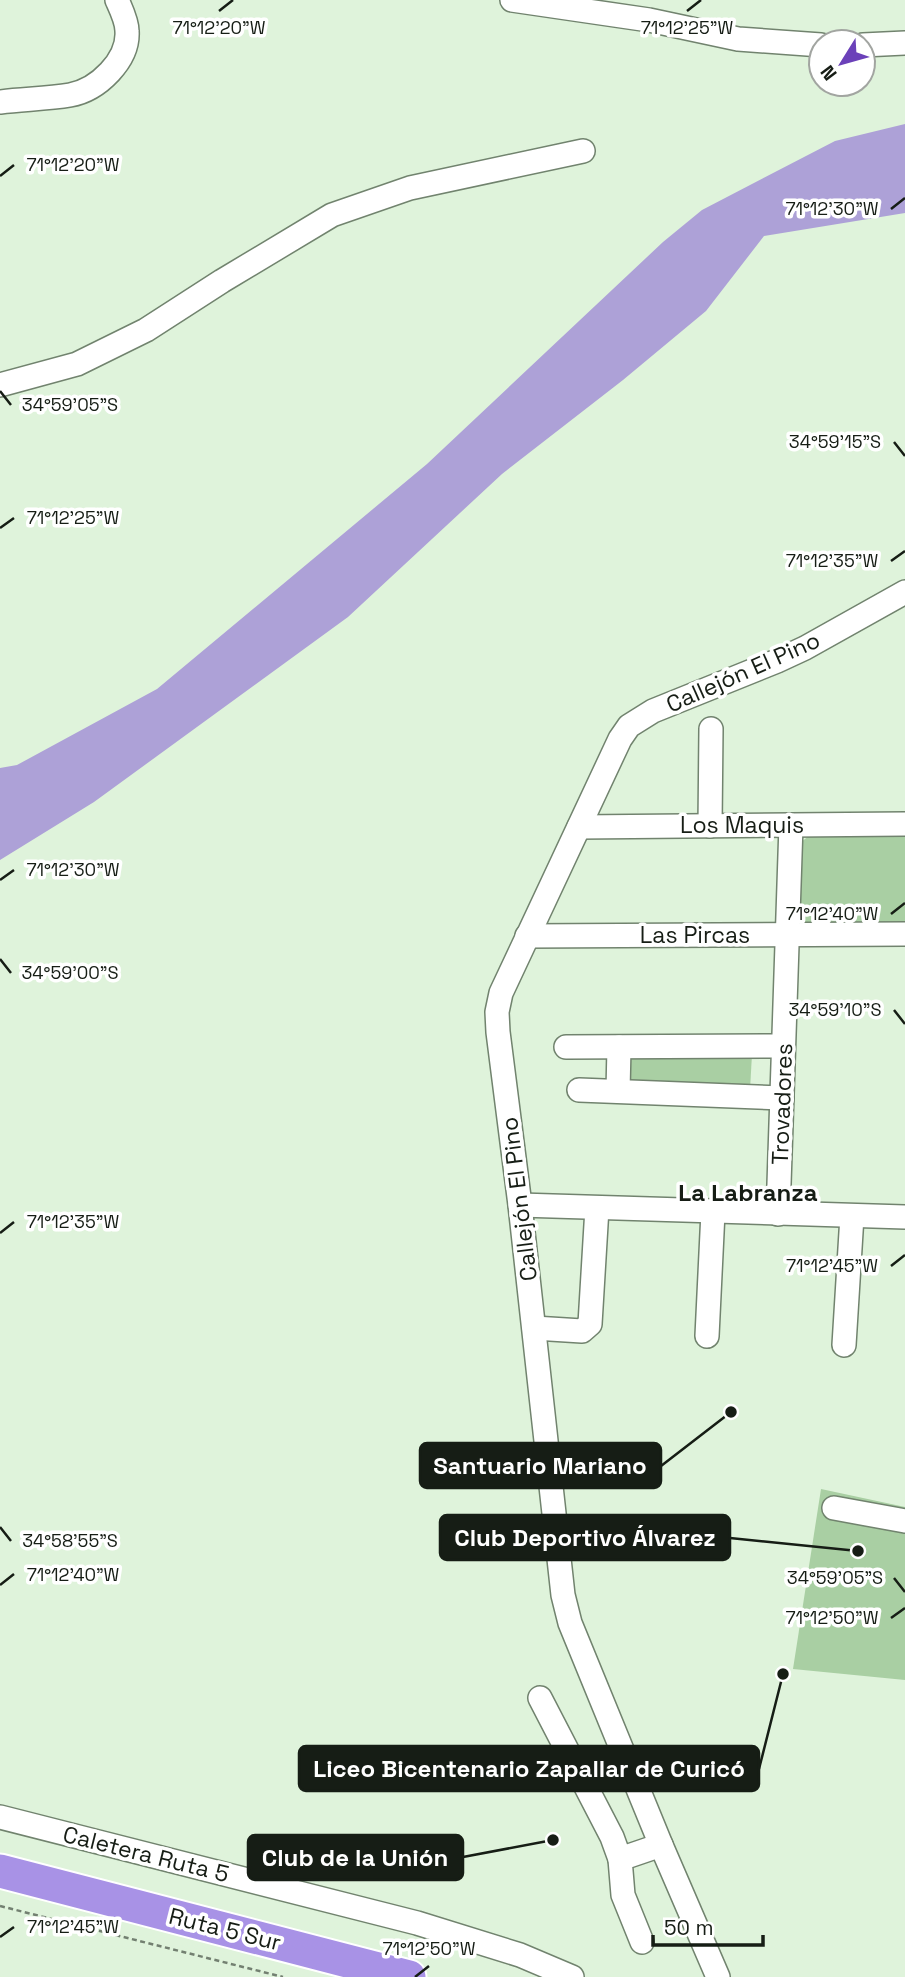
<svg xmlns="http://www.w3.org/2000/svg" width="905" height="1977" font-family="'Space Grotesk',sans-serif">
<rect width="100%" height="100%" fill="#dff3db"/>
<g fill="#a9cfa3">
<path d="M810,835L905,837V927L812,926L803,923L798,917L800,843Z"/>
<path d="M752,1054L750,1090L630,1082L626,1077L629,1055Z"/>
<path d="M821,1489L905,1507V1680L793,1669Z"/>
</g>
<path fill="#ada1d7" d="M905,124V213L764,236L706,311L623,380L502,474L348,617L94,802L0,860V768L17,765L157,689L427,464L663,242L702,210L835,141Z"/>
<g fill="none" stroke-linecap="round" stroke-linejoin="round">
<g stroke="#71836e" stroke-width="26">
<g id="minor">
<path d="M512,0L649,20L738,39L821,45"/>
<path d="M863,45L905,43"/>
<path d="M0,102C23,99 47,99 70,95C98,90 129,60 127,31C127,21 121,9 117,0"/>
<path d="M0,385L77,364L146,330L222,281L332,215L410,188L583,151"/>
<path d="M710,826L711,729"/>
<path d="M579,827L905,824"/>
<path d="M527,936L905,934"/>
<path d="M566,1047L783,1046"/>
<path d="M579,1090L782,1098"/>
<path d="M618,1091L619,1047"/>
<path d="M520,1205L905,1217"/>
<path d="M778,1214L791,825"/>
<path d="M534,1328L582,1331L590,1324L597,1208"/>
<path d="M707,1336L713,1212"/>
<path d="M844,1345L852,1216"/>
<path d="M834,1508L905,1521"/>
<path d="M540,1698L612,1837L620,1859"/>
<path d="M0,1817L417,1923L520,1955L572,1977"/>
<path d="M642,1942L623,1895L620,1859L661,1845"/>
<path d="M718,1977L661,1845L570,1623L563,1595L520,1205L498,1032L497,1012L501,993L620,739L629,726L653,711L777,661L805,648L905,592"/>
</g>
</g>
<g stroke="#fff" stroke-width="37">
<path id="highway" d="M0,1871L409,1977"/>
</g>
<path stroke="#738071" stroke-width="2.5" stroke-dasharray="5 3.5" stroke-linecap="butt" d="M0,1906L283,1977"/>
<use href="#minor" stroke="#fff" stroke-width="23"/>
<use href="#highway" stroke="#a892e6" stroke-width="33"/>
</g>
<path fill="none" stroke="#161d15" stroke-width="2.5" d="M219,11L233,0M687,11L701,0M0,176L14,165M891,209L905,198M0,391L11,405M894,442L905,456M0,528L14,518M891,561L905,551M0,880L14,870M891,914L905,903M0,959L11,973M894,1010L905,1024M0,1233L14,1222M891,1266L905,1255M0,1527L11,1541M894,1578L905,1592M0,1585L14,1574M891,1618L905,1608M0,1937L14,1927M415,1977L429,1966"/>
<g text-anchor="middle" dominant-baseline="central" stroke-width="7" stroke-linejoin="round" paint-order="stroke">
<g font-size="23" fill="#161d15" stroke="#fff">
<text transform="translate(743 672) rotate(-24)">Callejón El Pino</text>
<text x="742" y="825">Los Maquis</text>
<text x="695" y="935">Las Pircas</text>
<text transform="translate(782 1104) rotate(-88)">Trovadores</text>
<text transform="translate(519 1199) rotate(-97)">Callejón El Pino</text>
<text transform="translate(146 1854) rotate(14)">Caletera Ruta 5</text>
<text transform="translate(225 1929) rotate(14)">Ruta 5 Sur</text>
</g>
<g font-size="24" font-weight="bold" fill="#161d15" stroke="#fff">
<text x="748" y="1192">La Labranza</text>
</g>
</g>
<g font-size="18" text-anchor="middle" fill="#161d15" stroke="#fff" stroke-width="7" stroke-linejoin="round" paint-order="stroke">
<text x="219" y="34">71°12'20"W</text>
<text x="687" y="34">71°12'25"W</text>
<text x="73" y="171">71°12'20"W</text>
<text x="832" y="215">71°12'30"W</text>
<text x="70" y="411">34°59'05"S</text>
<text x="835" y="448">34°59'15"S</text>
<text x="73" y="524">71°12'25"W</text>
<text x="832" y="567">71°12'35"W</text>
<text x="73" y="876">71°12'30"W</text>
<text x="832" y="920">71°12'40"W</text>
<text x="70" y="979">34°59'00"S</text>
<text x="835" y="1016">34°59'10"S</text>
<text x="73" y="1228">71°12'35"W</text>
<text x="832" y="1272">71°12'45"W</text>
<text x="70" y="1547">34°58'55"S</text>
<text x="73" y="1581">71°12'40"W</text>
<text x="835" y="1584">34°59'05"S</text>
<text x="832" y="1624">71°12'50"W</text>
<text x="73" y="1933">71°12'45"W</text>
<text x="429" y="1955">71°12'50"W</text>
</g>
<path fill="none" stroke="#161d15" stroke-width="2.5" d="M731 1412L661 1466M858 1551L730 1538M783 1674L759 1769M553 1840L463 1857"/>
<g fill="#161d15" stroke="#fff" stroke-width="2.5">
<circle cx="731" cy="1412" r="7"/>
<circle cx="858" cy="1551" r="7"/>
<circle cx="783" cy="1674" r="7"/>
<circle cx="553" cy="1840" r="7"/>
</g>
<g fill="#161d15" stroke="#161d15" stroke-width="2.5">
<rect x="420" y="1443" width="241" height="45" rx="7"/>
<rect x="440" y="1515" width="290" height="45" rx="7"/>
<rect x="299" y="1746" width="460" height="45" rx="7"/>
<rect x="248" y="1835" width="215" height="45" rx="7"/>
</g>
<g font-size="24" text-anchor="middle" font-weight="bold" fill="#fff">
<text x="540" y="1474">Santuario Mariano</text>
<text x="585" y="1546">Club Deportivo Álvarez</text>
<text x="529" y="1777">Liceo Bicentenario Zapallar de Curicó</text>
<text x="355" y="1866">Club de la Unión</text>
</g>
<g transform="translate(842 63) rotate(233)"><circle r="33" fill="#ffffff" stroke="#a2a5a1" stroke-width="2"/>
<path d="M0-5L12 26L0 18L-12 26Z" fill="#6b41b9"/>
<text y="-10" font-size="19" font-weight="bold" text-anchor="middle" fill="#161d15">N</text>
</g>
<path d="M653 1935v10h110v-10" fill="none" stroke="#161d15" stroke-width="3.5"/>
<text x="664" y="1935" font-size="21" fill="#161d15" stroke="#ffffff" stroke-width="5" paint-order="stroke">50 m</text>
</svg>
